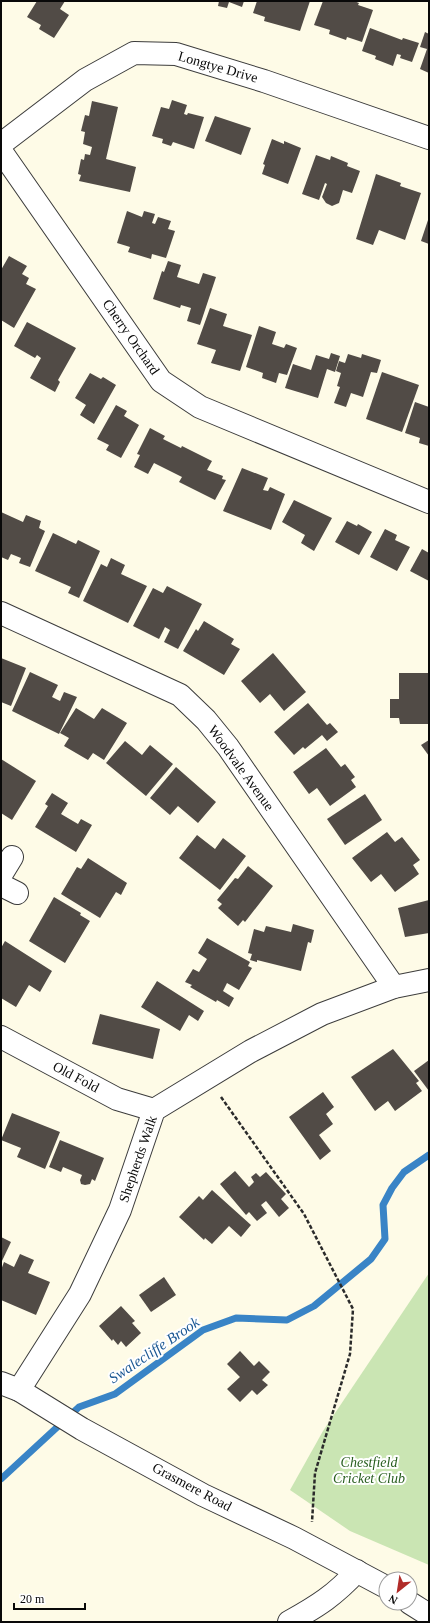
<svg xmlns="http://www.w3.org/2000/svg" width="430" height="1623" font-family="Georgia,serif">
<rect width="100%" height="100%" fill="#fefbe7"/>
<path fill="#cae5b3" d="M429,1273V1565L350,1531L290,1490L323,1431Z"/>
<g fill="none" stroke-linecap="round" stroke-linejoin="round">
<path stroke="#3984c6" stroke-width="7" d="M1,1479L79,1407L115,1394L203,1330L236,1318L287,1320L314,1306L371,1259L385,1239L383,1205L392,1188L404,1172L429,1155"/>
</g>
<g fill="#514b46">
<path d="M37,1H65L60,9L69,15L54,38L39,29L41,25L27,17Z"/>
<path d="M219,1H244L242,7L229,2L227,8L218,6Z"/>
<path d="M257,1H310L300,31L264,21L265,17L253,13Z"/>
<path d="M323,1H354L359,3L358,5L373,10L362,42L347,37L346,40L329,34L330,30L314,25Z"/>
<path d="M370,28L402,40L403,38L419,43L412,62L400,58L401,55L397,54L393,66L375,59L376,56L362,51Z"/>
<path d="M425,32L429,34V73L420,69L427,49L420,47Z"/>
<path d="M172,100L187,105L184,114L187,115L188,113L204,117L194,149L173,142L171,146L162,143L163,139L152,136L161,107L169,109Z"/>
<path d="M92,101L118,107L106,159L136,167L130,192L79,181L81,175L78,174L81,159L84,160L85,154L90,155L92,147L83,144L85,132L81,131L85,115L89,116Z"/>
<path d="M215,116L251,128L241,155L205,141Z"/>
<path d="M272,139L284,144V141L301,148L288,184L262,174L265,165L263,164Z"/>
<path d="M316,155L330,160L331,156L348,163L347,166L360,171L352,193L343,190L339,203L332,206L326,203L322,197L327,184L325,183L319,200L302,194Z"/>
<path d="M376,174L401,183L400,186L421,193L405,240L379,230L373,245L356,239Z"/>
<path d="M127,211L142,217L144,211L155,214L152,223L155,224L158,217L171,221L168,229L175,231L166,258L152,254L151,259L128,252L130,247L117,243Z"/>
<path d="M429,217V244L421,241Z"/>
<path d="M9,256L27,266L22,274L29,278L26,284L36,289L14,328L1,320V270Z"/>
<path d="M168,261L181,265L177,277L199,284L203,273L216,277L200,325L187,321L191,308L181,305L180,308L153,299L162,271L164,272Z"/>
<path d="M210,308L227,314L223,326L252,335L240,371L211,363L216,350L197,344Z"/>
<path d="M27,322L76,348L58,380L60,382L55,392L30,378L41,358L37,355L35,358L14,346Z"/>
<path d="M259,326L276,332L272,344L284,348L286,344L297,348L287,375L279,373L276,383L262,378L263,373L246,367Z"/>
<path d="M331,353L340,356L335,372L327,369L318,398L285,388L293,364L311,370L316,355L329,359Z"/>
<path d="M348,354L361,358L362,354L381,360L377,373L371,372L363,397L351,393L346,407L334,403L340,387L337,386L341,373L336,371L339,361L345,363Z"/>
<path d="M382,372L419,385L402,432L366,419Z"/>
<path d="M90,373L101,379L103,377L116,385L94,424L80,415L86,405L75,398Z"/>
<path d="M415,402L429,407V446L419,443L420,438L405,433Z"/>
<path d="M116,405L127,411L124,416L139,425L121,458L106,450L109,445L97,439Z"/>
<path d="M150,428L165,436L163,439L181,448L182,446L212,461L207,470L223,476L222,479L226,480L215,500L179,482L182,477L154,463L148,474L134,467L140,455L137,454Z"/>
<path d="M242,468L268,478L263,490L268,491L270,487L285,494L271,530L223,511Z"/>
<path d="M294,500L332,518L314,551L301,543L305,535L282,522Z"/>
<path d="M1,512L23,522L26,515L41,521L39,528L45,531L30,567L19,563L21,558L11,554L8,560L1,557Z"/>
<path d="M347,521L357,526L358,524L372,532L359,555L335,542Z"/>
<path d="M385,529L397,535L395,540L410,547L397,571L370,557Z"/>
<path d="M53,533L76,544L78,540L100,551L79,598L68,593L71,587L35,571Z"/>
<path d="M422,549L429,553V581L410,571Z"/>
<path d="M111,558L125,565L121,574L147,586L128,623L83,601L101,564L107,567Z"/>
<path d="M167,586L202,604L178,649L164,642L170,630L165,627L159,639L133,626L153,588L163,593Z"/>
<path d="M204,621L234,639L231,644L240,649L224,675L183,651L196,629L198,631Z"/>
<path d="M273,653L306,692L284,711L270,694L260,703L241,681Z"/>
<path d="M1,658L26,668L11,706L1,702Z"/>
<path d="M30,672L58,685L52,697L60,701L64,692L77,697L59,734L12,711Z"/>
<path d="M399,673H429V724H400L399,718H390V699H399Z"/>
<path d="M308,703L327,725L330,723L338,732L327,741L322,735L305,749L303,747L294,755L274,732Z"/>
<path d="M76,708L94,719L102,708L127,723L104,760L93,753L88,760L64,746L69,738L60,733Z"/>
<path d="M429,740V756L421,745Z"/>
<path d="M125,741L142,755L150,745L173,764L146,796L106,763Z"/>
<path d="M326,748L341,767L345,764L355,777L351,780L356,787L330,806L317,788L309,794L293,772Z"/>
<path d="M1,759L36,781L12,820L1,813Z"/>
<path d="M176,767L216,802L198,823L178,806L170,815L150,798Z"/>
<path d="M52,793L68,803L61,814L78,824L81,819L92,825L76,852L35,827L48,806L45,804Z"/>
<path d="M365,794L382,820L345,845L327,819Z"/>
<path d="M387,832L395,842L402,837L420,860L413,865L419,874L395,892L381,874L371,882L352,858Z"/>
<path d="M197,835L215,849L223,838L246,856L220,890L179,858Z"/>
<path d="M88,858L127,883L121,895L116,892L100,918L61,894L77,867L81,869Z"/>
<path d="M248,866L273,886L245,922L243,920L238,926L218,908L222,904L217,900L235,878L238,879Z"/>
<path d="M54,897L81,913L80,915L90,921L65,963L29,941Z"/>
<path d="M429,900V933L405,937L398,908Z"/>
<path d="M293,924L314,930L311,943L308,942L301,971L257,960V962L250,960L252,954L248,953L254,929L264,932L266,926L291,932Z"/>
<path d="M207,938L250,962L248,966L252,968L239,990L227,983L223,991L234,998L229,1007L217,1000L216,1002L190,987L192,985L185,982L193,969L199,972L207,959L198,953Z"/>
<path d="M5,941L52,971L40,992L29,985L16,1007L1,998V948Z"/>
<path d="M157,981L204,1011L198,1021L189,1015L180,1031L141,1007Z"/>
<path d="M100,1014L160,1029L153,1059L92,1044Z"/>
<path d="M393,1049L419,1081L416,1083L422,1091L395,1111L388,1101L375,1111L351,1077Z"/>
<path d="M429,1060V1091L414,1071Z"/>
<path d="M323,1092L334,1107L326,1114L333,1124L319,1135L331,1151L320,1160L289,1117Z"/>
<path d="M12,1113L60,1132L45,1169L17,1157L21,1148L1,1140Z"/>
<path d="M60,1140L104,1158L95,1181L92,1179L90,1184L85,1185L81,1184L80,1180L82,1175L63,1167L61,1172L49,1167Z"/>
<path d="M235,1171L249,1187L254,1182L251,1177L256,1173L260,1177L266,1172L286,1194L281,1199L289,1208L279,1217L266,1201L261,1205L267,1213L257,1221L249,1212L246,1215L220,1184Z"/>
<path d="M212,1190L251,1225L241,1237L229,1226L212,1244L205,1238L204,1240L179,1217L199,1196L203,1200Z"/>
<path d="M1,1237L11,1242L1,1263Z"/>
<path d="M20,1254L34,1260L28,1273L50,1282L36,1315L1,1300V1270L4,1262L14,1267Z"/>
<path d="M164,1277L176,1295L151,1312L139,1295Z"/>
<path d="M121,1306L135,1321L132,1323L141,1333L126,1347L121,1341L118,1345L113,1339L112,1341L99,1326Z"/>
<path d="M240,1351L254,1366L259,1361L270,1372L262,1380L268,1385L257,1395L252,1390L240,1402L227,1389L240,1377L227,1364Z"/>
</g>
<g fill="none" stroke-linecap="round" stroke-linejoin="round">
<g stroke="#3c3c3c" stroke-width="24">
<g id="street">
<path d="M1,144L85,80L134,53L176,54L264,81L429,138"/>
<path d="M1,151L161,381L200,407L429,502"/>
<path d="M1,613L180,695L206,720L228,747L394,987"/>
<path d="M1,875L12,857"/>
<path d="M1,885L17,893"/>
<path d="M1,1037L117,1099L154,1110"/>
<path d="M1,1383L19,1390L82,1429L203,1495L294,1538L386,1587"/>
<path d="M19,1390L80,1294L120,1210L154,1110L251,1051L322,1014L394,987L429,980"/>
<path d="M410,1603L429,1615"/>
<path d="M289,1622C318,1606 335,1595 357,1571"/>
</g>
</g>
<path stroke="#2b2b2b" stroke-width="2.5" stroke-dasharray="4 2" stroke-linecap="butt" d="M221,1097L304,1214L353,1309L350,1354L315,1473L312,1522"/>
<use href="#street" stroke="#fff" stroke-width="22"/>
</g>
<g text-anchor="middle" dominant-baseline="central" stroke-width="4" stroke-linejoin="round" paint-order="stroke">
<g font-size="14" fill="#090909" stroke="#fff">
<text transform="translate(218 67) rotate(16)">Longtye Drive</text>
<text transform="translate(131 337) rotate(55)">Cherry Orchard</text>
<text transform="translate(241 768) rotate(54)">Woodvale Avenue</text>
<text transform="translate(76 1077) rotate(28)">Old Fold</text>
<text transform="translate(138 1159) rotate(-71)">Shepherds Walk</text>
<text transform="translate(192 1487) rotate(28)">Grasmere Road</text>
</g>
<g font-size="14" font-style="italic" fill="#275d1e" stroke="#fff">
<text x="369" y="1462">Chestfield<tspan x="369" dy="16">Cricket Club</tspan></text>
</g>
<g font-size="15" font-style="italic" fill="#1a5793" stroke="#fff">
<text transform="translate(154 1350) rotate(-34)">Swalecliffe Brook</text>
</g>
</g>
<rect width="430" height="1623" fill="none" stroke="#090909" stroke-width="4"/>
<g transform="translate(398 1591) rotate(210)"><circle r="19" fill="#ffffff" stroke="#9d9d9d"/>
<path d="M0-3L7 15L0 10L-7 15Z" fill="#b12c29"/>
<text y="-6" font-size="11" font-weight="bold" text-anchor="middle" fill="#090909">N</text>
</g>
<path d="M14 1603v6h71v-6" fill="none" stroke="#090909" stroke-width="2"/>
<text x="20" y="1603" font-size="12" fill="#090909" stroke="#ffffff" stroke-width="3" paint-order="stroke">20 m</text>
</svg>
